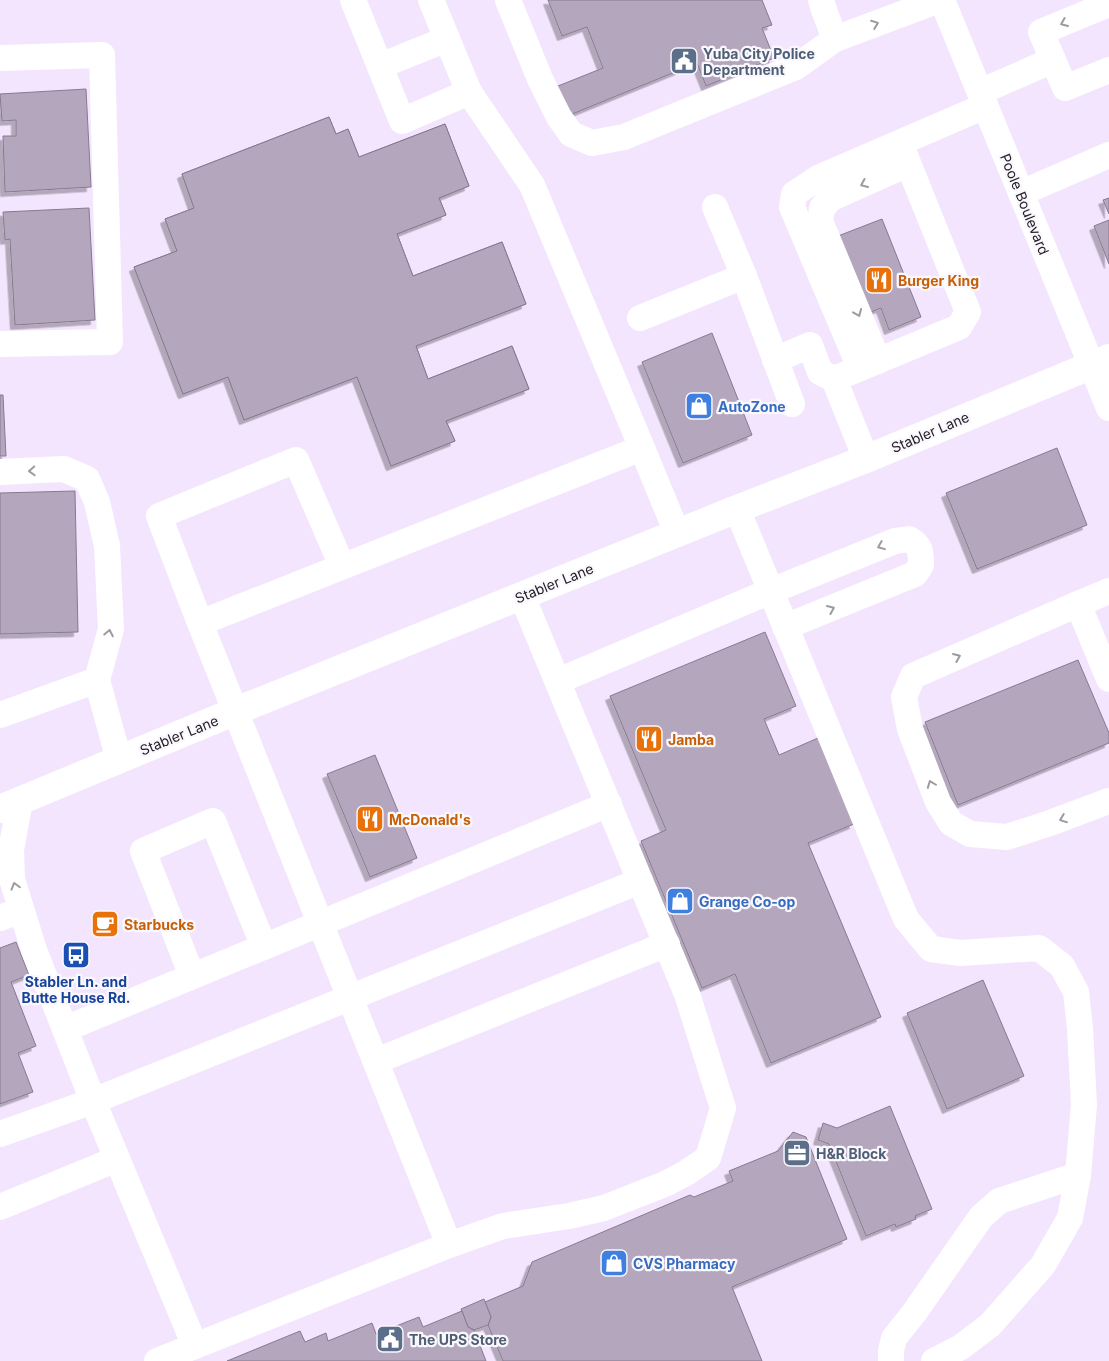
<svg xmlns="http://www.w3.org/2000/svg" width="1109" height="1361" font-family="Inter,sans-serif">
<defs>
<filter id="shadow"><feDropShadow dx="-4.5" dy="4.5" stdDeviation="0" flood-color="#0004"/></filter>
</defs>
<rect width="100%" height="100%" fill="#f4e5fe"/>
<g fill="#b3a6bd" stroke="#877a90" filter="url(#shadow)">
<path d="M548,0H762L772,25L762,28L774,58L706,86L697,63L565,117L553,88L603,68L587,27L562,36Z"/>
<path d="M86,89L91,187L5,192L3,136H16V120L2,121L0,94Z"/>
<path d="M329,117L336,134L348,129L359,157L445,124L469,186L439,198L446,215L397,234L413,276L502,242L526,304L416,346L428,379L512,346L529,389L446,421L455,441L391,466L357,377L244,420L228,377L183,394L134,267L177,251L165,219L194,208L182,174Z"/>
<path d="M329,117L336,134L348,129L359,157L445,124L469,186L439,198L446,215L397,234L413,276L502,242L526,304L416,346L428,379L512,346L529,389L446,421L455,441L391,466L357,377L244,420L228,377L183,394L134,267L177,251L165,219L194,208L182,174Z"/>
<path d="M1109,198V214L1103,200Z"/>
<path d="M89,208L95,320L15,325L10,239L5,240L3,212Z"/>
<path d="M882,219L921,317L889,330L881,308L868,313L838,236Z"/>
<path d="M1109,220V264L1094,226Z"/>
<path d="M712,333L752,435L683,463L642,362Z"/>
<path d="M0,395H3L6,456H0Z"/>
<path d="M1057,448L1087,525L977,569L946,493Z"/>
<path d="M75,491L78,632L0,634V493Z"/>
<path d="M765,632L796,706L764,719L779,755L818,738L854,824L808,843L881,1017L771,1063L735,974L702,988L641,841L666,830L610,696Z"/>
<path d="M1078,660L1109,733V743L958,805L925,722Z"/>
<path d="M375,755L417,858L370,877L327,774Z"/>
<path d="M16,942L29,975L11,982L36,1046L18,1053L33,1092L0,1104V948Z"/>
<path d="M983,980L1024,1076L947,1109L907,1013Z"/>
<path d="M890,1106L932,1209L915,1216L916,1219L896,1227L895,1224L866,1236L829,1144L818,1140L823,1123L837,1128Z"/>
<path d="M793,1132L806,1137L847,1239L732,1287L762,1361H503L488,1325L491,1317L485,1302L523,1286L532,1262L690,1195L694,1197L733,1181L729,1171L778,1151Z"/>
<path d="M484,1299L491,1317L488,1325L474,1330L468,1327L461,1309Z"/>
<path d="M462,1311L468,1327L474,1330L486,1361H227L300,1331L305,1342L326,1333L328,1341L372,1323L376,1334L419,1317L423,1327Z"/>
</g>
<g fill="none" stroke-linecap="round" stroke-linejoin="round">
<g stroke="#fff" stroke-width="26">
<path d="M353,0L402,121L469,92"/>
<path d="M431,0L469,92L532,185L642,448"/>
<path d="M508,0L540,79L559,117L571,134L592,143L624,137L796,67L835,39"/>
<path d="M821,0L824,10L835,39L939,0"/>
<path d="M942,0L1109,408"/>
<path d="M1109,4L1041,32L1065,88L1109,70"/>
<path d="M0,58L102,55L110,342L0,344"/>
<path d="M380,66L447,39"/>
<path d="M980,92L1053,60"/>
<path d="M1021,193L1109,155"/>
<path d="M715,207L744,276L792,404"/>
<path d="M640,318L744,276"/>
<path d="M775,360L810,345L820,372L834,379L959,327L968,312L900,143"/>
<path d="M878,361L820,221L822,208L830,199L908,164"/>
<path d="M860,368L792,207L794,194L818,178L985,106"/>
<path d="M834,379L866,459"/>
<path d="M0,472L64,469L87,479L97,502L107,546L111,629L97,680"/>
<path d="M737,509L906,919L931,949L960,953L1039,948L1062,966L1076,992L1080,1028L1084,1105L1078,1175L1070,1218L1043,1265L990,1325L961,1347L934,1361"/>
<path d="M1109,591L1078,604L1109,679"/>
<path d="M1078,604L913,676L904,697L910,729L938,802L951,823L970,834L1007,837L1050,823L1109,801"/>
<path d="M200,623L159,516L296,460L342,566"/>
<path d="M558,681L771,591L895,541L909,539C921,546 921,552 921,565L915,574L785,627"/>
<path d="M0,715L97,680L119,760"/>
<path d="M0,918L8,915"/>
<path d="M192,976L143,851L213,821L264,947"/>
<path d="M65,1029L609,804"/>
<path d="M376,1061L667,944"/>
<path d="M0,1134L93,1101L34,950L12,879L11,850L20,801"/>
<path d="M0,1207L117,1159"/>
<path d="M449,1245L503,1226L569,1216L604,1208L665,1184L686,1173L708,1158L723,1108L687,994L522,596"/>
<path d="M195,1346L93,1101L640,881"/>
<path d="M157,1361L449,1245L200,623L642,448L677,533"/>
<path d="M891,1361V1351L894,1338L914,1313L981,1217L999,1201L1078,1175"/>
</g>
<path stroke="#fff" stroke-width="28" d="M0,809L236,711L737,509L866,459L1109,358"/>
</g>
<defs><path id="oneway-chevron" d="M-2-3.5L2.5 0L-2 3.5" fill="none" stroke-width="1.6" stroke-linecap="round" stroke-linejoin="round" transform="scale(1.25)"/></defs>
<g stroke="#9d9b9f">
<use href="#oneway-chevron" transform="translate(1064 23) rotate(157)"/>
<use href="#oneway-chevron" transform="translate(875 24) rotate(-21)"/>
<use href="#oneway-chevron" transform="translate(864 184) rotate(156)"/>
<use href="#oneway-chevron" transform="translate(858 313) rotate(67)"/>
<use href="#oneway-chevron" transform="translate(32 471) rotate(177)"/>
<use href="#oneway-chevron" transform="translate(881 546) rotate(158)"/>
<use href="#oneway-chevron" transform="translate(831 609) rotate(-23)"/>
<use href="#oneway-chevron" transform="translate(109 633) rotate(-79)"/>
<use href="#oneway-chevron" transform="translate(957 657) rotate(-23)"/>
<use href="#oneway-chevron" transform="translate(931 784) rotate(-111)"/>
<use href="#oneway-chevron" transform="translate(1063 819) rotate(159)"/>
<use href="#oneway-chevron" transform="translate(15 886) rotate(-106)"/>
</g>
<defs>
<g id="civic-square" transform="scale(1.4375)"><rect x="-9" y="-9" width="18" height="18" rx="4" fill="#5c6f8a" stroke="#faf8fd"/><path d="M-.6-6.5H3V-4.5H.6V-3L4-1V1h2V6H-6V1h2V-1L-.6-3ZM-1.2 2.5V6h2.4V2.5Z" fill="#fff"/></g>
<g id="restaurant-square" transform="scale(1.4375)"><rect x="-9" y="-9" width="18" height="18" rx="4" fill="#e8710a" stroke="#faf8fd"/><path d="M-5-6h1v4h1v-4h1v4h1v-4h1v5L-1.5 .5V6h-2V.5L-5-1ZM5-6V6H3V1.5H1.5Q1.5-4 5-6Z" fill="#fff"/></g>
<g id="shop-square" transform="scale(1.4375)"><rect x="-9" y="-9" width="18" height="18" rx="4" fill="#3f7fe0" stroke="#faf8fd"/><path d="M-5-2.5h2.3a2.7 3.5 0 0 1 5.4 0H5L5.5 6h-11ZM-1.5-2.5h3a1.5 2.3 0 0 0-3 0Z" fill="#fff"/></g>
<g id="cafe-square" transform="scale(1.4375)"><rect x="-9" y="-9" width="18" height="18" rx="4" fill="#e8710a" stroke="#faf8fd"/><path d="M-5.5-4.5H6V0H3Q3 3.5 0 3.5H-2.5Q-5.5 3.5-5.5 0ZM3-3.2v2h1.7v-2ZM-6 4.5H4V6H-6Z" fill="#fff"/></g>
<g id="bus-square" transform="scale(1.4375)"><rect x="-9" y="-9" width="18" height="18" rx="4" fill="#1a4fb4" stroke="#faf8fd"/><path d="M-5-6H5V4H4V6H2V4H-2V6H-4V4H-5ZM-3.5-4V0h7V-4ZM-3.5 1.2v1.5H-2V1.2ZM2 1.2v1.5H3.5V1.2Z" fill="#fff"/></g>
<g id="office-square" transform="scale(1.4375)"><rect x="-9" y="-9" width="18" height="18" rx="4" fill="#5c6f8a" stroke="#faf8fd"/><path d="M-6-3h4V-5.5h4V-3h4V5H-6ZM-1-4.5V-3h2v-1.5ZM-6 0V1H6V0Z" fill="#fff"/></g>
</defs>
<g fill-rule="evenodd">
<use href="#civic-square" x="684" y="61"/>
<use href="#restaurant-square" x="879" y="280"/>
<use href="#shop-square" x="699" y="406"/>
<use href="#restaurant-square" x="649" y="739"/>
<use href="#restaurant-square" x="370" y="819"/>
<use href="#shop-square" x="680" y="901"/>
<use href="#cafe-square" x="105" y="924"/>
<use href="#bus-square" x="76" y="955"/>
<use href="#office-square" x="797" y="1153"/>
<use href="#shop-square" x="614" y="1263"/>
<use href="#civic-square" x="390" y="1339"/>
</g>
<g text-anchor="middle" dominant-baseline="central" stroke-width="4.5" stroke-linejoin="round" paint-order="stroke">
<g font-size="14" font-weight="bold" fill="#4e5e75" stroke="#faf8fd" text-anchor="start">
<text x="703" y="53">Yuba City Police<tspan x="703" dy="16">Department</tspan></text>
<text x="816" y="1153">H&amp;R Block</text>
<text x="409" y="1339">The UPS Store</text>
</g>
<g font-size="14" fill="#262029" stroke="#faf8fd">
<text transform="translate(1025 204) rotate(68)">Poole Boulevard</text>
<text transform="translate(930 432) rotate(-23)">Stabler Lane</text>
<text transform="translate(554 583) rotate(-22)">Stabler Lane</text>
<text transform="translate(179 735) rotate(-22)">Stabler Lane</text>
</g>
<g font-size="14" font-weight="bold" fill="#c56008" stroke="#faf8fd" text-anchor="start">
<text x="898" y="280">Burger King</text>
<text x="668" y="739">Jamba</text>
<text x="389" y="819">McDonald's</text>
<text x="124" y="924">Starbucks</text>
</g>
<g font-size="14" font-weight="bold" fill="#366cbe" stroke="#faf8fd" text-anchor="start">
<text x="718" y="406">AutoZone</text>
<text x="699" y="901">Grange Co-op</text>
<text x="633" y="1263">CVS Pharmacy</text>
</g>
<g font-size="14" font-weight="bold" fill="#164399" stroke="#faf8fd">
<text x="76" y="981">Stabler Ln. and<tspan x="76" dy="16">Butte House Rd.</tspan></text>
</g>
</g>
</svg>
